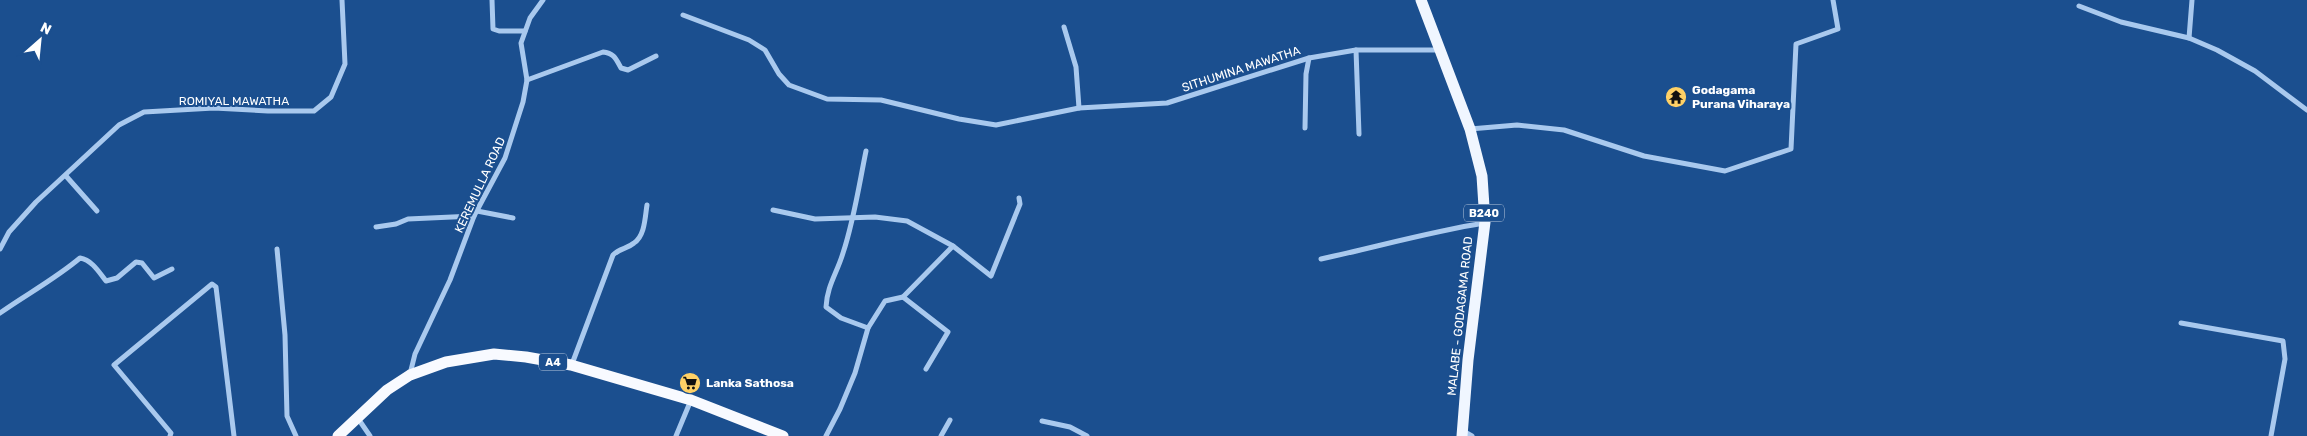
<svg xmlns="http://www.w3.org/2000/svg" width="2307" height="436" font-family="Rubik,sans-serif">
<rect width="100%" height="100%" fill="#1b4f8f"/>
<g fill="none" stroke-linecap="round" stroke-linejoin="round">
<g stroke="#a9c9ee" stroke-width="5">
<path d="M492,0L493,29L499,31H525"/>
<path d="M2079,6L2121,22L2189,38L2217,50L2255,71L2307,110"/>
<path d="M683,15L749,40L765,50L779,74L789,85L827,99L881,100L959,119L996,125L1079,108L1167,103L1309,58L1356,50H1440"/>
<path d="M1064,27L1076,67L1079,108"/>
<path d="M2189,38L2192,0"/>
<path d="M1356,50L1359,134"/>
<path d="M527,80L603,52C614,53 616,59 621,68L628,70L656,56"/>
<path d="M1305,128L1306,74L1309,58"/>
<path d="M1470,129L1517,125L1564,130L1644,156L1725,171L1791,149L1796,44L1838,29L1833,0"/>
<path d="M866,151C859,185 854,220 843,253C837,273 827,286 826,307L841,318L868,328"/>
<path d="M66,176L97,211"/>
<path d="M773,210L815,219L875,217L907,221L953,246"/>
<path d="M477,211L513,218"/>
<path d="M376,227L396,224L408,219L474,216"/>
<path d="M0,249L9,232L36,202L119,125L144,112L214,108L268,111H314L331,97L345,64L342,0"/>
<path d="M277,249L285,335L287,416L296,436"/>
<path d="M1321,259C1376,247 1429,232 1484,223"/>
<path d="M903,297L953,246L991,276L1020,204L1019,198"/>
<path d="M0,313C27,294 55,279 80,258C92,260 99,272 106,281L117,278L136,262L142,263L154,278L172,269"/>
<path d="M2181,323L2283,341L2285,359L2271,436"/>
<path d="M572,364L613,255C620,248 627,249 634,243C645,236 645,217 647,205"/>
<path d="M410,374L415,354L450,280L474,216L505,158L523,102L527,80L521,43L530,18L543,0"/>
<path d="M357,417L370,436"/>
<path d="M1042,421L1070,427L1087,436"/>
<path d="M1463,431L1472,436"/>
<path d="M170,436L171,433L114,365L212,284L216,287L234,436"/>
<path d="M676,436L691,400"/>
<path d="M826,436L840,409L855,373L868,328L885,301L903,297L948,332L926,369"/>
<path d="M941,436L950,420"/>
</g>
<path stroke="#f0f6ff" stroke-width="11" d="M1421,0L1470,129L1482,176L1485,222L1468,360L1462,436"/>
<path stroke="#f8faff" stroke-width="11" d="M338,436L387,390L410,375L446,362L494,354L526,357L571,365L691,400L783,436"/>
</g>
<defs>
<g id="temple-disc" transform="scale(1.125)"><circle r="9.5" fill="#ffd166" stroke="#1b4f8f"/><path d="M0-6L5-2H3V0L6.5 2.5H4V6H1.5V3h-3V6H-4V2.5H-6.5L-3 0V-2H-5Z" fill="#111"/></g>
<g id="supermarket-disc" transform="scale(1.125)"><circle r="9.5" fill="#ffd166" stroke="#1b4f8f"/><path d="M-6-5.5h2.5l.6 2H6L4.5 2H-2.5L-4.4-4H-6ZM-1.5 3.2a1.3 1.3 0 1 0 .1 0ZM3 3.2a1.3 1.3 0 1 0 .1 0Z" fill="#111"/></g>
</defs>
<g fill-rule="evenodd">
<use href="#temple-disc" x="1676" y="97"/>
<use href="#supermarket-disc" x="690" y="383"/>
</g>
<g text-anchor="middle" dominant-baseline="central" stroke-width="4" stroke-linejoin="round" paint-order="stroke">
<g fill="#1b4f8f" stroke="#bbcadd" stroke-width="1">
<rect x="1464" y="204.5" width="40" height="17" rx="4"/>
<rect x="539" y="353.5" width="28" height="17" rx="4"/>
</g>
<g font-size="11" font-weight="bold" fill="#fff">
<text x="1484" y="213">B240</text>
<text x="553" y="362">A4</text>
</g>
<g font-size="12" fill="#fff" stroke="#1b4f8f">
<text transform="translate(1241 69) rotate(-18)">SITHUMINA MAWATHA</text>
<text x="234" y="101">ROMIYAL MAWATHA</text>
<text transform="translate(480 185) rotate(-65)">KEREMULLA ROAD</text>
<text transform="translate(1460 316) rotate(-84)">MALABE - GODAGAMA ROAD</text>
</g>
<g font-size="12" font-weight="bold" fill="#fff" stroke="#1b4f8f" text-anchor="start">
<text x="1692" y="90">Godagama<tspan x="1692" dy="14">Purana Viharaya</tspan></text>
<text x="706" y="383">Lanka Sathosa</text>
</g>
</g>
<g transform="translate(40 40) rotate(27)" stroke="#1b4f8f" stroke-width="4" paint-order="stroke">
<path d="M0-4L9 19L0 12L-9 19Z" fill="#ffffff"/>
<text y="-8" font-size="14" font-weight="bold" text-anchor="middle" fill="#ffffff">N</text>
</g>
</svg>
